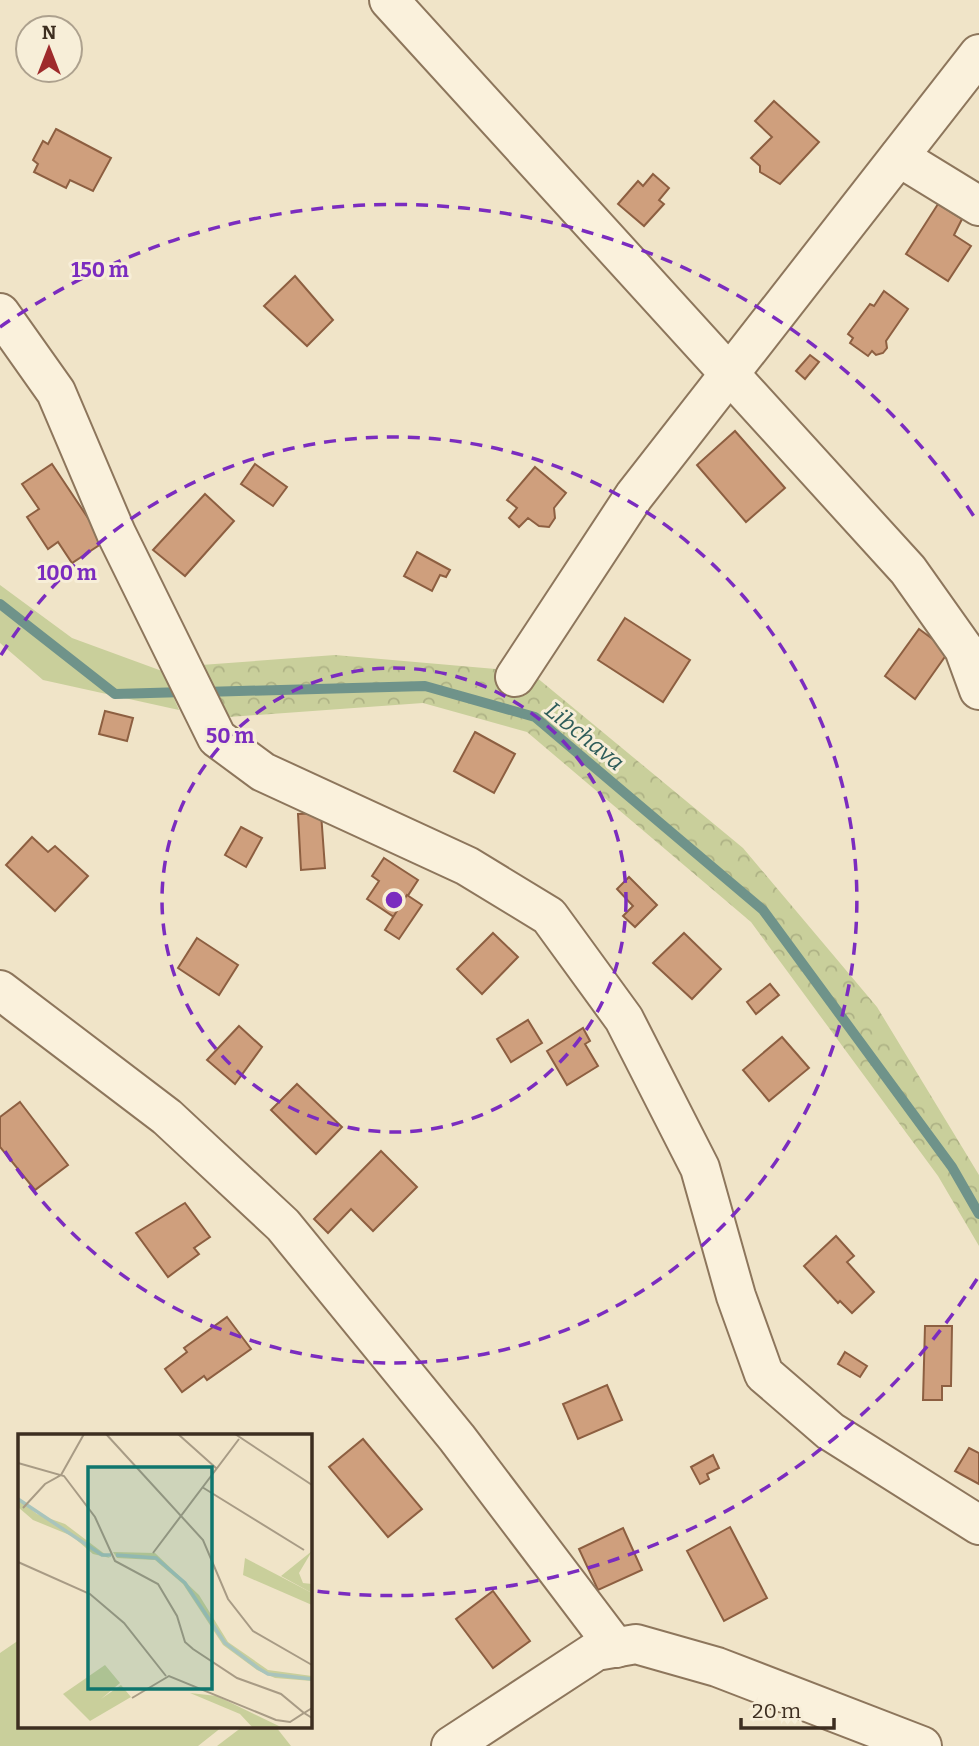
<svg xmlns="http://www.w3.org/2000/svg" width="979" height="1746" font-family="Bitter,serif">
<defs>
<pattern id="forest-crowns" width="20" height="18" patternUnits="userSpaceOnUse" patternTransform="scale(1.75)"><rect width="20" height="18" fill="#c9cf9b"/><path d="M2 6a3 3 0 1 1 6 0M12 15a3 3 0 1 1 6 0" fill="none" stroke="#aeb285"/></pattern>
</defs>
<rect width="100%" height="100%" fill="#f0e4c8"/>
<g fill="#c9cf9b">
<path d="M0,585L72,638L162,671L179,710L43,680L0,643Z"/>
<path d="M19,1640V1727H222L198,1746H0V1653Z"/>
<path d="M242,1727H276L291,1746H217Z"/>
</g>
<path fill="url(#forest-crowns)" d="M335,655L530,672L743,848L877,1007L979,1175V1246L938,1176L751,922L527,732L423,703L229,717L201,665Z"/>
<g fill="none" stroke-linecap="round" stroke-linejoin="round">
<g stroke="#6f938a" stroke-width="10">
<path d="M0,604L115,694L185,692"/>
<path d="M204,692L425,686L535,717L763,910L952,1167L979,1214"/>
</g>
</g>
<g fill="#cf9f7d" stroke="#8d5f41" stroke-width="2">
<path d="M774,101L819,142L780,184L760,172V166L751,158L772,137L755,121Z"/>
<path d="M56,129L111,158L93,191L70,180L66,188L34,172L38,164L33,160L43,141L48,144Z"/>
<path d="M653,174L669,188L659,200L664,204L644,226L618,204L638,181L643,186Z"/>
<path d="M938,204L962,219L954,235L971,246L948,281L906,254Z"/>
<path d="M295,276L333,320L307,346L264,306Z"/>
<path d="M884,291L908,309L886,341L887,348L883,353L876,355L872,351L868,356L850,343L853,338L848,334L870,304L874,306Z"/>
<path d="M810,355L819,362L805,379L796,371Z"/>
<path d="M735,431L785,488L746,522L697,465Z"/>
<path d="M52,464L104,542L72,563L58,542L48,549L27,517L39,509L22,484Z"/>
<path d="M255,464L287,487L273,506L241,484Z"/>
<path d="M535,467L566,493L554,508L555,518L549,527L539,526L528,518L519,527L509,518L517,508L507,500Z"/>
<path d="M205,494L234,521L185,576L153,550Z"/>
<path d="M417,552L450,570L446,577L440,575L432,591L404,576Z"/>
<path d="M625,618L690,660L663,702L598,660Z"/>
<path d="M919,629L949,651L915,699L885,676Z"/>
<path d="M105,711L133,718L127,741L99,734Z"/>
<path d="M475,732L515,754L494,793L454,771Z"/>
<path d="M321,813L325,868L301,870L298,814Z"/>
<path d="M241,827L262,838L246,867L225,855Z"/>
<path d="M32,837L48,852L55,846L88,876L55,911L6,865Z"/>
<path d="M384,858L418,880L394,917L367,899L379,881L372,876Z"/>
<path d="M629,877L657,905L635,927L623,916L633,906L617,889Z"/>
<path d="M407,895L422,905L399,939L385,930Z"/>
<path d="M493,933L518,957L482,994L457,969Z"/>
<path d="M684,933L721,969L692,999L653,963Z"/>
<path d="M197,938L238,965L219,995L178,968Z"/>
<path d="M770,984L779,995L756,1014L747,1002Z"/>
<path d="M528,1020L542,1043L511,1062L497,1039Z"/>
<path d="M239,1026L262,1047L235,1084L207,1060Z"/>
<path d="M583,1028L590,1041L585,1044L598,1066L567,1085L547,1051Z"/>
<path d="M782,1037L809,1068L769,1101L743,1070Z"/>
<path d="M297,1084L342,1127L316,1154L271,1110Z"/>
<path d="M20,1102L68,1165L35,1190L0,1147V1117Z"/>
<path d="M381,1151L417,1187L373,1231L351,1209L328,1233L314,1219Z"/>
<path d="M185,1203L210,1237L194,1248L199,1254L168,1277L136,1233Z"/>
<path d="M836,1236L854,1256L847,1262L874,1292L852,1313L840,1301L838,1303L804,1266Z"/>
<path d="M227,1317L251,1349L207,1380L204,1376L182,1392L165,1369L187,1352L184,1348Z"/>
<path d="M925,1326H952L951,1386H942V1400H923Z"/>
<path d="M845,1352L867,1366L860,1377L838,1364Z"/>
<path d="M607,1385L622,1420L578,1439L563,1404Z"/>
<path d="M363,1439L422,1509L388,1537L329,1467Z"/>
<path d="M969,1448L979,1453V1484L955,1471Z"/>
<path d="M713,1455L719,1468L707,1474L709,1479L700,1484L691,1467Z"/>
<path d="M730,1527L767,1598L724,1621L687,1551Z"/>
<path d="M623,1528L642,1570L598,1590L579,1549Z"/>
<path d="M493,1591L530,1641L493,1668L456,1619Z"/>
</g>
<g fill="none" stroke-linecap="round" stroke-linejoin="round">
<g stroke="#8d765c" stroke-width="42">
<g id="minor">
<path d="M389,0L908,570L964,649L979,690"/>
<path d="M899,157L979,206"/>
<path d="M0,313L56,392L116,533L217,738L263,772L467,866L549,916L624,1019L700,1168L736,1296L764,1374L830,1431L979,1525"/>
<path d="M515,677L634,496L979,54"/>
<path d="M0,990L167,1117L283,1225L457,1438L616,1648"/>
<path d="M451,1746L596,1651L636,1644L717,1667L922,1746"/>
</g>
</g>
<use href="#minor" stroke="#faf1dc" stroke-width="38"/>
</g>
<g fill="none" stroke="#7b2cbf" stroke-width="3.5" stroke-dasharray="12 9">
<circle cx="394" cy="900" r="232"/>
<path d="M1 655A463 463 0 1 1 1 1145"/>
<path d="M977 1279A695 695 0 0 1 315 1591M0 327A695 695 0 0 1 977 521"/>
</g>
<g text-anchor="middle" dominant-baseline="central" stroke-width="6" stroke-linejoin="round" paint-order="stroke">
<g font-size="23" font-style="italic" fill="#2f5d5a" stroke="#f7eed8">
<text transform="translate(585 736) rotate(39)">Libchava</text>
</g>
</g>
<g transform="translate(18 1434)">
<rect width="294" height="294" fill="#f0e4c8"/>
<path d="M0,65L19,80L47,90L92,124L75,120L54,102L15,86L0,73ZM294,117L281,139L285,149L294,150V159L263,142ZM87,231L102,249L83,265L103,251L113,263L72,287L45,260Z" fill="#c9cf9b"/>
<path d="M95,118L137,119L181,161L210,208L250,236L294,242V247L257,244L239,236L205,211L165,150L137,126L99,124ZM227,124L294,159V171L225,141ZM172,259L199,262L265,294H235L222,280Z" fill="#c9cf9b"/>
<path fill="none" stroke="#a9c4bc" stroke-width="3.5" d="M0,65L84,121H93M98,121L138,124L167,149L207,209L240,234L250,240L294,245"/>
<path fill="none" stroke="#a89b85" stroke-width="2" d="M88,0L185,106L210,165L235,197L294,231M160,0L198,34M217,0L294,51M0,29L46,42L77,83L97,127L140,150L159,182L167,208L175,215L219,244L263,260L286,279L294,274M184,53L286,116M5,74L27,50L43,41L66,0M135,119L221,5M0,128L72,160L106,189L148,242M114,264L151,242L258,286L272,288L286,279L294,284"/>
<path fill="#0f766e" fill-opacity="0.15" stroke="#0f766e" stroke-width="3.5" d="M70,33H194V255H70Z"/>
<rect width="294" height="294" fill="none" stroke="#3d2e20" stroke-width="3.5"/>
</g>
<circle cx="394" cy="900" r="10" fill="#7b2cbf" stroke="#f7eed8" stroke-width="3.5"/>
<g font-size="21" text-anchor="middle" font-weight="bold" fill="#7b2cbf" stroke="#f7eed8" stroke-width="6" stroke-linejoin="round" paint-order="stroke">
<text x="100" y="277">150 m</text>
<text x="67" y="580">100 m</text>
<text x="230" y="743">50 m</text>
</g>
<g transform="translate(49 49)"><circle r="33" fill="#f7eed8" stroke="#ada18e" stroke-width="2"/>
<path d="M0-5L12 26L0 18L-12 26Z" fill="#9e2a2b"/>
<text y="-10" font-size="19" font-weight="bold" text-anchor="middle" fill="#3d2e20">N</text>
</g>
<path d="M741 1718v10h93v-10" fill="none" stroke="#3d2e20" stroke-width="3.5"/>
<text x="752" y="1718" font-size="21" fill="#3d2e20" stroke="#f7eed8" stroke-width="5" paint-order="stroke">20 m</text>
</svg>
